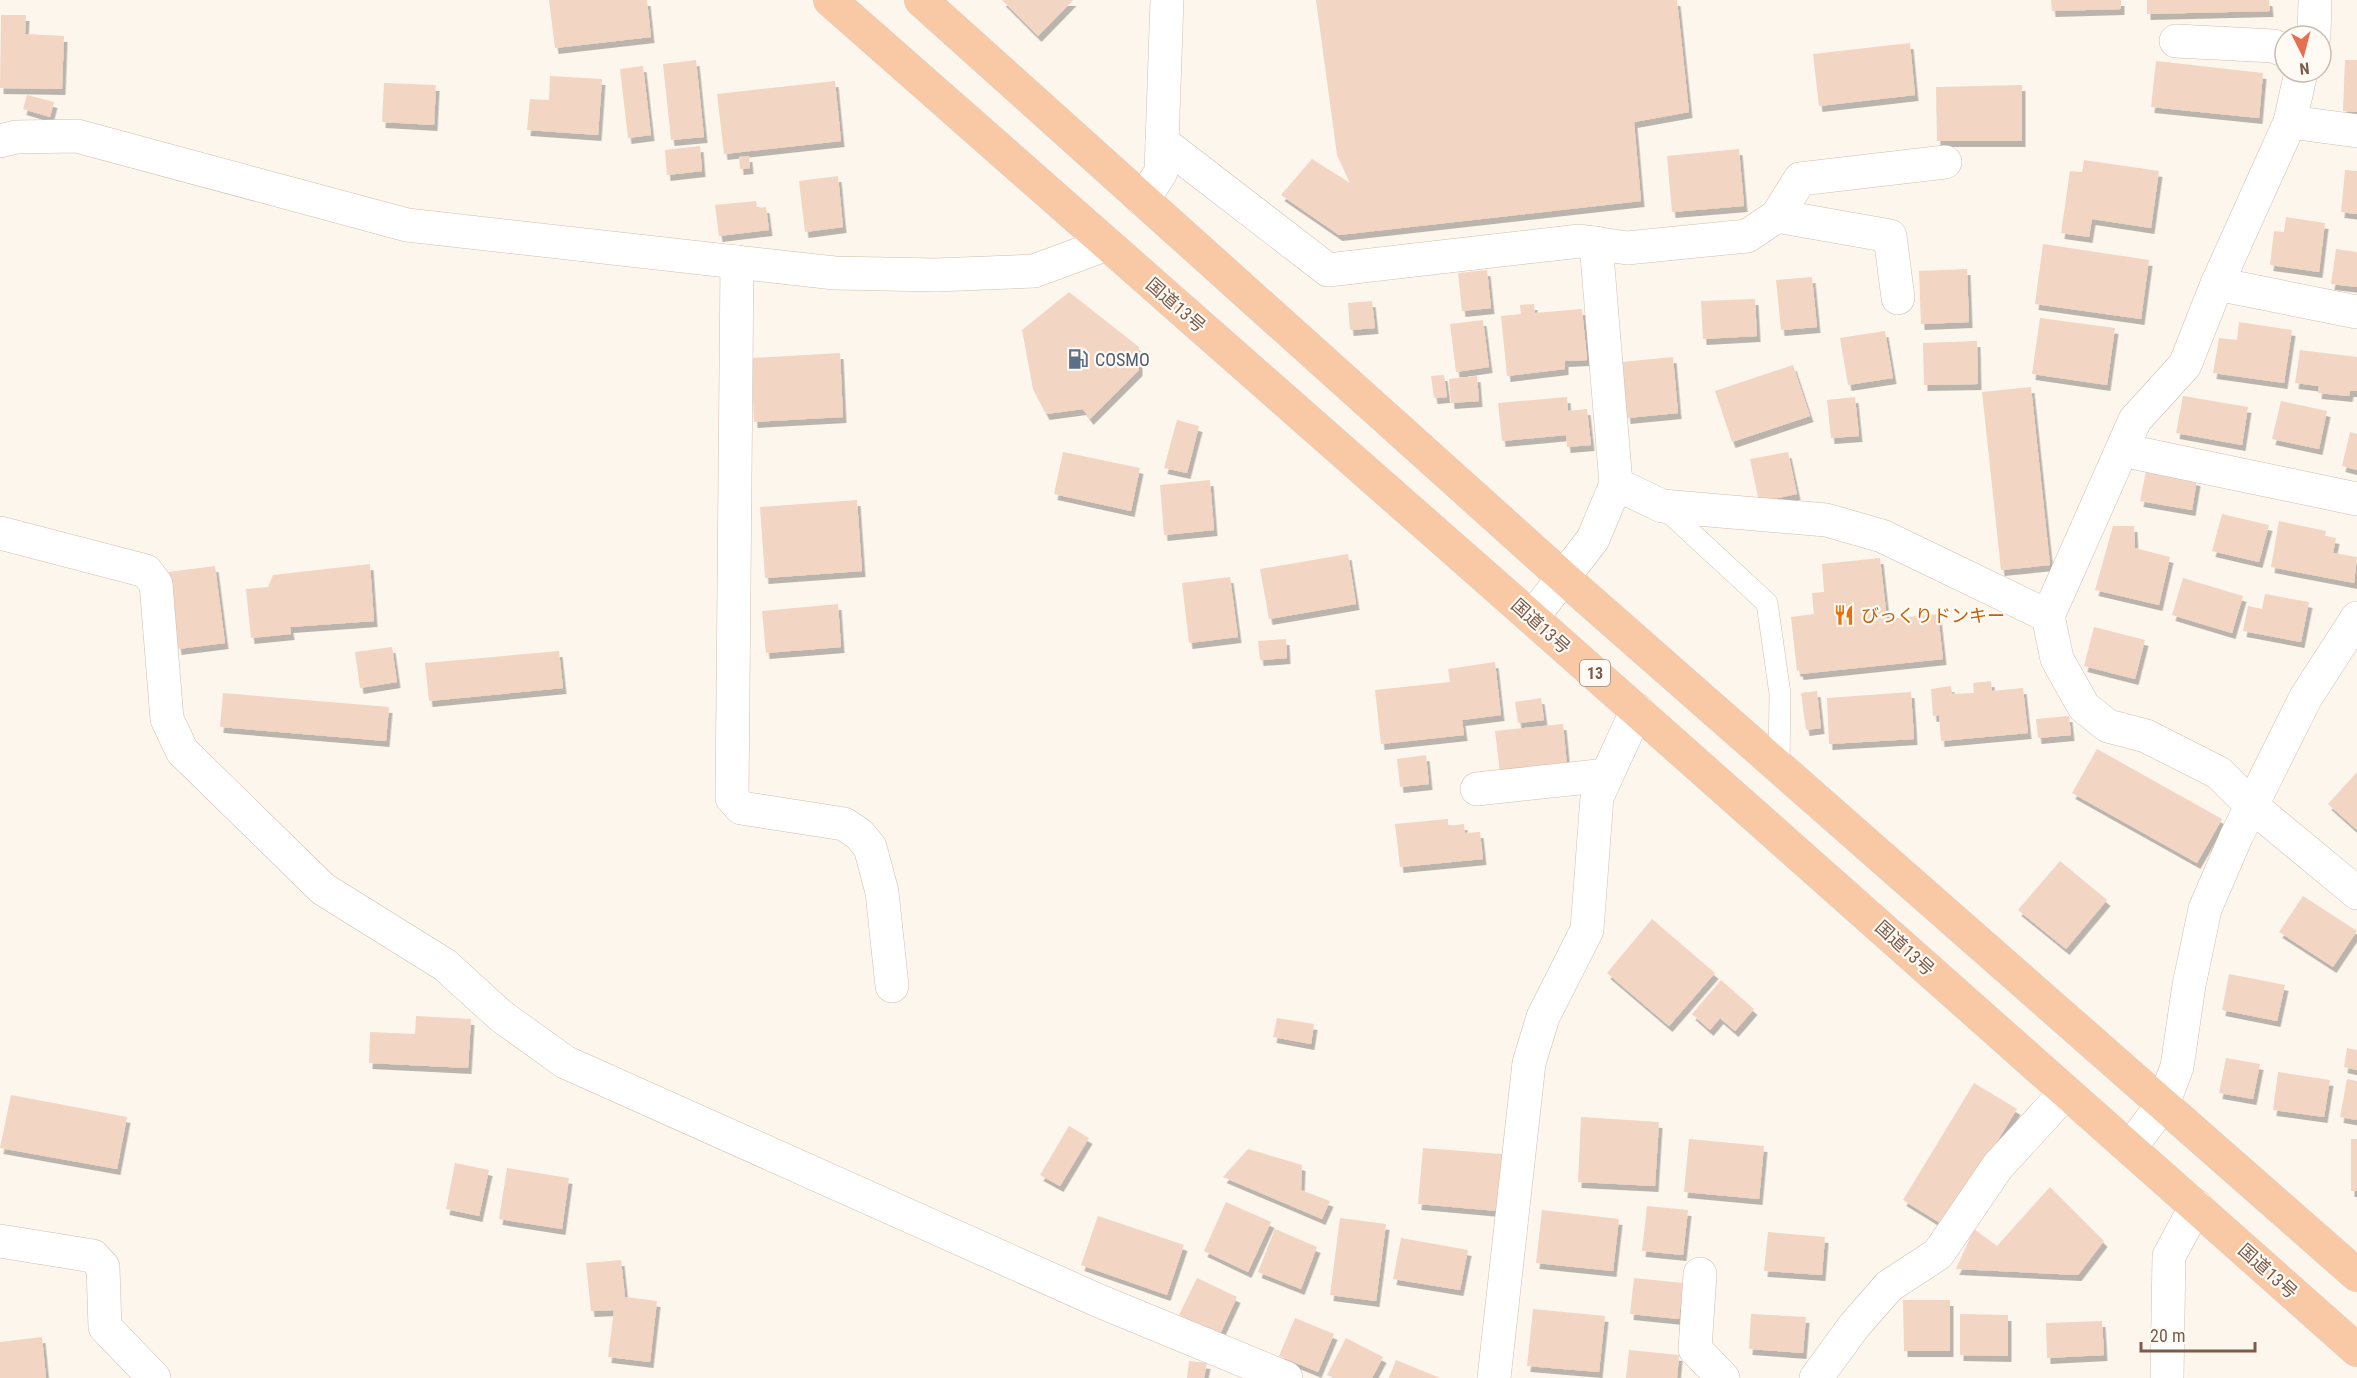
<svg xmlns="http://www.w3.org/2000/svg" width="2357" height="1378" font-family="'Roboto Condensed','Noto Sans JP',sans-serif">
<defs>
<filter id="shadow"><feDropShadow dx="3.5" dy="6" stdDeviation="0" flood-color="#0004"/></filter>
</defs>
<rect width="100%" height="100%" fill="#fdf6ec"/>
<g fill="#f3d5c3" filter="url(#shadow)">
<path d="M549,0H647L651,37L555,48Z"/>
<path d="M1002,0H1073L1038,36Z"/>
<path d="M1316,0H1677L1689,112L1634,122L1641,201L1339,235L1281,195L1312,159L1350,183L1337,155Z"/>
<path d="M2051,0H2121V9L2052,11Z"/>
<path d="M2147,0H2269L2270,11L2147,14Z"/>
<path d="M1,15H26L25,34L64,36L62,89L0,88Z"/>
<path d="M1910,43L1915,95L1819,106L1813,54Z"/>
<path d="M696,60L704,137L671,140L663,64Z"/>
<path d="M2345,60H2357V112L2343,111Z"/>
<path d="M2156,61L2263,73L2259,118L2151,107Z"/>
<path d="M643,66L651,135L628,138L620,69Z"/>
<path d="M550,76L602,79L598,135L527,130L530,99L549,100Z"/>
<path d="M835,81L841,141L724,154L717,94Z"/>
<path d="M384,83L436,85L434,125L382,122Z"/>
<path d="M2022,85V141H1937L1936,87Z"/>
<path d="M27,95L54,102L50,117L23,109Z"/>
<path d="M700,146L702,171L667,175L665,150Z"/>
<path d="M1739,149L1744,206L1672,212L1667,156Z"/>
<path d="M749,156L750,168L740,169L739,157Z"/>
<path d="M2084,160L2159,171L2151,228L2092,219L2089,237L2061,233L2070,171L2082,172Z"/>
<path d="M2345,170L2357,171V214L2341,212Z"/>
<path d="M838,176L843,227L805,232L799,181Z"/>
<path d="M756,201L757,208L766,207L769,230L719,236L715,205Z"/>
<path d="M2286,217L2325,223L2319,272L2270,265L2274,231L2284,232Z"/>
<path d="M2043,244L2149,260L2141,319L2035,304Z"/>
<path d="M2336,249L2357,252V287L2331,284Z"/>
<path d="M1967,269L1969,322L1921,324L1919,271Z"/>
<path d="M1487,270L1491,308L1462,311L1458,273Z"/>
<path d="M1812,277L1817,327L1781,330L1776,280Z"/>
<path d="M1069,292L1139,347V370L1090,419L1083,409L1046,414L1033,389L1022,330Z"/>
<path d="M1755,299L1757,336L1703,339L1701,301Z"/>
<path d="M1372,301L1375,328L1350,330L1348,303Z"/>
<path d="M1534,304L1535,313L1582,309L1587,360L1565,361V369L1507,376L1501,316L1521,314L1520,305Z"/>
<path d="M2040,318L2115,328L2107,385L2032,374Z"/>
<path d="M1483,320L1489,367L1456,372L1450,324Z"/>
<path d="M2239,322L2292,330L2284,383L2213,373L2219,338L2237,340Z"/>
<path d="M1885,331L1893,378L1848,385L1840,338Z"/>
<path d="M1977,341L1978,384L1924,385L1923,343Z"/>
<path d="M2300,350L2357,357V391H2350L2349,396L2318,393L2319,386L2295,383Z"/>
<path d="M840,353L843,417L754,422L751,358Z"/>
<path d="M1673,357L1678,413L1627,418L1622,362Z"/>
<path d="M1793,365L1810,416L1732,442L1715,391Z"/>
<path d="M1444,375L1447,397L1434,398L1431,376Z"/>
<path d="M1477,376L1479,401L1451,403L1449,379Z"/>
<path d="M2031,387L2050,565L2001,570L1982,392Z"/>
<path d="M2183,396L2248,407L2242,445L2176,433Z"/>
<path d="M1567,397L1568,411L1587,409L1591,445L1567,447L1566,435L1502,441L1498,403Z"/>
<path d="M1855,397L1859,436L1831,438L1827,400Z"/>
<path d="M2281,401L2327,411L2319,449L2272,439Z"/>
<path d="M1177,420L1199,426L1187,473L1164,468Z"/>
<path d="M2350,432L2357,434V470L2342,466Z"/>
<path d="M1063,452L1140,468L1131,511L1054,494Z"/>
<path d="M1788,452L1797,494L1759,502L1750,459Z"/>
<path d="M2146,471L2197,480L2192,510L2140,501Z"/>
<path d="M1210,480L1214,530L1164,535L1160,485Z"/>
<path d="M857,500L862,571L765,578L760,507Z"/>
<path d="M2222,514L2269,525L2259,562L2212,551Z"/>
<path d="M2279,521L2326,531L2325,536L2336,538L2333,553L2357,557L2354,583L2271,567Z"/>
<path d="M2113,526H2134L2135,548L2170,557L2159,605L2095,590Z"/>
<path d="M1348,554L1356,604L1269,619L1260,569Z"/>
<path d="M1880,558L1887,619L1938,614L1943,659L1800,674L1799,670L1797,671L1791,617L1814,614L1812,593L1824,592L1822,564Z"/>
<path d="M370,564L374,621L290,627L291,634L251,638L246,589L268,587L273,575Z"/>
<path d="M215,566L225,643L178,649L168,572Z"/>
<path d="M1230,577L1238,637L1189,643L1182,583Z"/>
<path d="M2183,578L2243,596L2232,633L2172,615Z"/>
<path d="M2265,594L2309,602L2301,642L2243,631L2248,606L2262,609Z"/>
<path d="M838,604L841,647L766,653L762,611Z"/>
<path d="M2094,627L2145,640L2135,679L2084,666Z"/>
<path d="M1286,639L1287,658L1260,660L1258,641Z"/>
<path d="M392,647L397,682L360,688L355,652Z"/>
<path d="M559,651L563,688L429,701L425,663Z"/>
<path d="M1495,662L1501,715L1462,720L1464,735L1381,744L1375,690L1450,682L1448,669Z"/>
<path d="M1991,681L1992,691L2023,688L2028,733L1941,741L1939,715L1933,716L1931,689L1951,686L1952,694L1974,693L1973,683Z"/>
<path d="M1817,691L1821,728L1806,730L1801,693Z"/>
<path d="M1911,692L1914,739L1829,744L1827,698Z"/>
<path d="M223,693L389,707L386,741L220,727Z"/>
<path d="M1541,698L1544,720L1518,723L1515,702Z"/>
<path d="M2069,716L2071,735L2038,738L2036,719Z"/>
<path d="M1563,724L1567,765L1500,772L1495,731Z"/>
<path d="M2097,749L2222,819L2197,863L2072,793Z"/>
<path d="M1426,755L1429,784L1400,787L1397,759Z"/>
<path d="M2357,772V830L2328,804Z"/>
<path d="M1448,819V826L1464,824L1465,833L1480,832L1483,859L1400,867L1395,824Z"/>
<path d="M2060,861L2107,900L2066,949L2018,910Z"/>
<path d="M2303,896L2357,931L2333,967L2279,932Z"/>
<path d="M1652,919L1715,973L1669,1026L1607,973Z"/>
<path d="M2229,974L2285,985L2277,1021L2222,1010Z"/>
<path d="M1721,980L1754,1009L1735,1031L1720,1018L1710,1030L1692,1014Z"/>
<path d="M416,1016L471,1019L468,1068L369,1063L370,1032L415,1034Z"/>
<path d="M1277,1018L1314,1024L1311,1044L1273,1037Z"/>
<path d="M2347,1048L2357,1050V1070L2344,1067Z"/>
<path d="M2226,1058L2260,1064L2253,1099L2219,1093Z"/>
<path d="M2278,1072L2330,1080L2324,1117L2273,1110Z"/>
<path d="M2347,1079L2357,1081V1120L2340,1117Z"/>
<path d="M1974,1083L2017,1109L1945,1226L1903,1200Z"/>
<path d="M11,1095L127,1117L117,1169L0,1148Z"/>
<path d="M1581,1117L1659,1122L1655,1186L1578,1182Z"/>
<path d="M1069,1126L1089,1138L1060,1186L1040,1175Z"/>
<path d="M1689,1139L1764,1146L1759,1199L1684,1192Z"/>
<rect x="2351" y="1139" width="6" height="52"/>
<path d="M1423,1148L1502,1154L1497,1211L1418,1204Z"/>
<path d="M1248,1149L1302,1165L1301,1190L1330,1201L1322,1219L1223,1177Z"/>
<path d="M455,1163L489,1170L479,1216L446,1209Z"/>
<path d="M507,1168L569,1178L562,1229L499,1219Z"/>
<path d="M2050,1187L2104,1241L2078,1275L1956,1269L1974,1229L1997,1246Z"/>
<path d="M1226,1202L1271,1222L1248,1272L1204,1251Z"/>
<path d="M1647,1206L1688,1210L1683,1255L1642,1251Z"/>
<path d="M1542,1210L1619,1219L1613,1271L1536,1263Z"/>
<path d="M1098,1216L1184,1245L1167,1295L1081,1265Z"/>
<path d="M1340,1218L1386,1224L1376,1301L1330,1295Z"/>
<path d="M1275,1229L1317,1247L1301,1289L1258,1272Z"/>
<path d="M1768,1232L1825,1237L1822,1275L1764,1271Z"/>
<path d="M1401,1238L1468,1250L1460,1290L1393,1279Z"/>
<path d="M621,1260L625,1297L657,1301L650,1362L608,1357L614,1310L591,1311L586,1263Z"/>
<path d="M1197,1278L1237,1297L1220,1334L1179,1315Z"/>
<path d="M1634,1278L1683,1283L1679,1319L1630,1314Z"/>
<path d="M1903,1300H1950V1351H1904Z"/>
<path d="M1533,1309L1605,1316L1599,1372L1527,1366Z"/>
<path d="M1751,1314L1806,1317L1803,1353L1749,1349Z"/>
<path d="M1960,1314L2008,1315V1356L1960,1355Z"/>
<path d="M1295,1318L1334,1334L1318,1372L1279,1356Z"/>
<path d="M2102,1321L2104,1355L2047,1358L2046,1323Z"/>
<path d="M42,1337L46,1378H0V1342Z"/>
<path d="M1346,1338L1383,1357L1372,1378H1334L1327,1375Z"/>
<path d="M1629,1350L1679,1355L1677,1378H1626Z"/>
<path d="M1396,1360L1440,1378H1389Z"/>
<path d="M1189,1361L1207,1363L1204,1378H1187Z"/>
</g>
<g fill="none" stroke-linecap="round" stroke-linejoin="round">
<g stroke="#d1beb0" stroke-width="22">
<path id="service" d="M1662,506L1767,603L1780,694L1779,767"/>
</g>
<g stroke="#d1beb0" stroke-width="34">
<g id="minor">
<path d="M2314,36L2315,0"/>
<path d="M2176,41L2274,46L2285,51"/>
<path d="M2301,72L2290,122L2217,284L2185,365L2135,420L2048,616L2057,659L2084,707L2108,726L2146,736L2219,773L2252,806L2357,893"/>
<path d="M2290,122L2357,131"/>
<path d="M0,141L16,137L77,136L407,225L835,273L936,275L1034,271L1107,244"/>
<path d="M1162,142L1328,270L1580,241L1627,248L1747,236L1777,216L1890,236L1898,298"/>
<path d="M1143,200L1161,172L1167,0"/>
<path d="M1777,216L1800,179L1945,162"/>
<path d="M737,262L732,798L741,808L844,824L859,834L870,847L882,892L892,986"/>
<path d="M2217,284L2357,312"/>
<path d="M2122,450L2357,499"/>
<path d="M1616,484L1662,506L1826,520L1882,536L2048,616"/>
<path d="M0,533L146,571L156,584L167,719L182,751L323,889L445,965L501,1016L565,1062L1097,1300L1286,1378"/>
<path d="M1532,618L1593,539L1616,484L1596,243"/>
<path d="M1477,789L1607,775"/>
<path d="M2130,1148L2163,1104L2177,1067L2189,985L2205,909L2236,837L2306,697L2357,618"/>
<path d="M0,1241L93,1256L103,1267L105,1327L154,1378"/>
<path d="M1700,1274L1695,1349L1723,1378"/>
<path d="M1494,1378L1529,1063L1543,1017L1587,930L1597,797L1637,710"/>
<path d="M1816,1378L1854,1326L1889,1286L1938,1254L1998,1166L2066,1092"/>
<path d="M2167,1378L2169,1256L2196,1206"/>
</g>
</g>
<g stroke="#dad1cd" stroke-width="34">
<g id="trunk">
<path d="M830,0L1532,618L2357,1350"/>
<path d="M921,0L1564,578L2357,1275"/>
</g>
</g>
<use href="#service" stroke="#fff" stroke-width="21"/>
<use href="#minor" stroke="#fff" stroke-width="33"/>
<use href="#trunk" stroke="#f9c8a4" stroke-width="33"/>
</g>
<defs>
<g id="fuel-bare" transform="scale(1.62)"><path d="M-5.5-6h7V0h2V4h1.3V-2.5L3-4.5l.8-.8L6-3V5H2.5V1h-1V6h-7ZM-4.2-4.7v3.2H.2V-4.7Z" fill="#5c6f8a" stroke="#fffaf3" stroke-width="2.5" paint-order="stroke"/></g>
<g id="restaurant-bare" transform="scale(1.62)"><path d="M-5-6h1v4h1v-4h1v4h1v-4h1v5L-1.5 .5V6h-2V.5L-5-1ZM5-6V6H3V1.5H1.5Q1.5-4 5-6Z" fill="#e8710a" stroke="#fffaf3" stroke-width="2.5" paint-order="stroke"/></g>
</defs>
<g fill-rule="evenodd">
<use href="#fuel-bare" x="1078" y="359"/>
<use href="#restaurant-bare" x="1844" y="615"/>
</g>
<g text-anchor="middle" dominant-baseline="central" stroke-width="4.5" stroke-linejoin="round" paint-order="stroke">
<rect fill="#fffaf3" stroke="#a28b7f" stroke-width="1.5" x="1580" y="660" width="30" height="26" rx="4.5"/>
<g font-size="16" font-weight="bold" fill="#7a5c4d">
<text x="1595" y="673">13</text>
</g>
<g font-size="18" fill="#7a5c4d" stroke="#fffaf3">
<text transform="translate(1176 305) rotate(41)">国道13号</text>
<text transform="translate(1541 626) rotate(42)">国道13号</text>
<text transform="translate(1905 948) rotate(42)">国道13号</text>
<text transform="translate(2268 1271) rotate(42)">国道13号</text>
</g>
<g font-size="18" fill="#4e5e75" stroke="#fffaf3" text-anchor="start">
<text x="1095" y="359">COSMO</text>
</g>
<g font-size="18" fill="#c56008" stroke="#fffaf3" text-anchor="start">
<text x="1861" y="615">びっくりドンキー</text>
</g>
</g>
<g transform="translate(2303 54) rotate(174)"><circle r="28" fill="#fffaf3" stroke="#cabbb1" stroke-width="1.5"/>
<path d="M0-4.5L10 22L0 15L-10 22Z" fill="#e76f51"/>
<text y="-9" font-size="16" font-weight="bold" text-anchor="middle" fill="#7a5c4d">N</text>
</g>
<path d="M2141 1342v9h114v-9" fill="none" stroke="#7a5c4d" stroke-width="3"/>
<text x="2150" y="1342" font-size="18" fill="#7a5c4d" stroke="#fffaf3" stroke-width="4.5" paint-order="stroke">20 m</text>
</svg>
